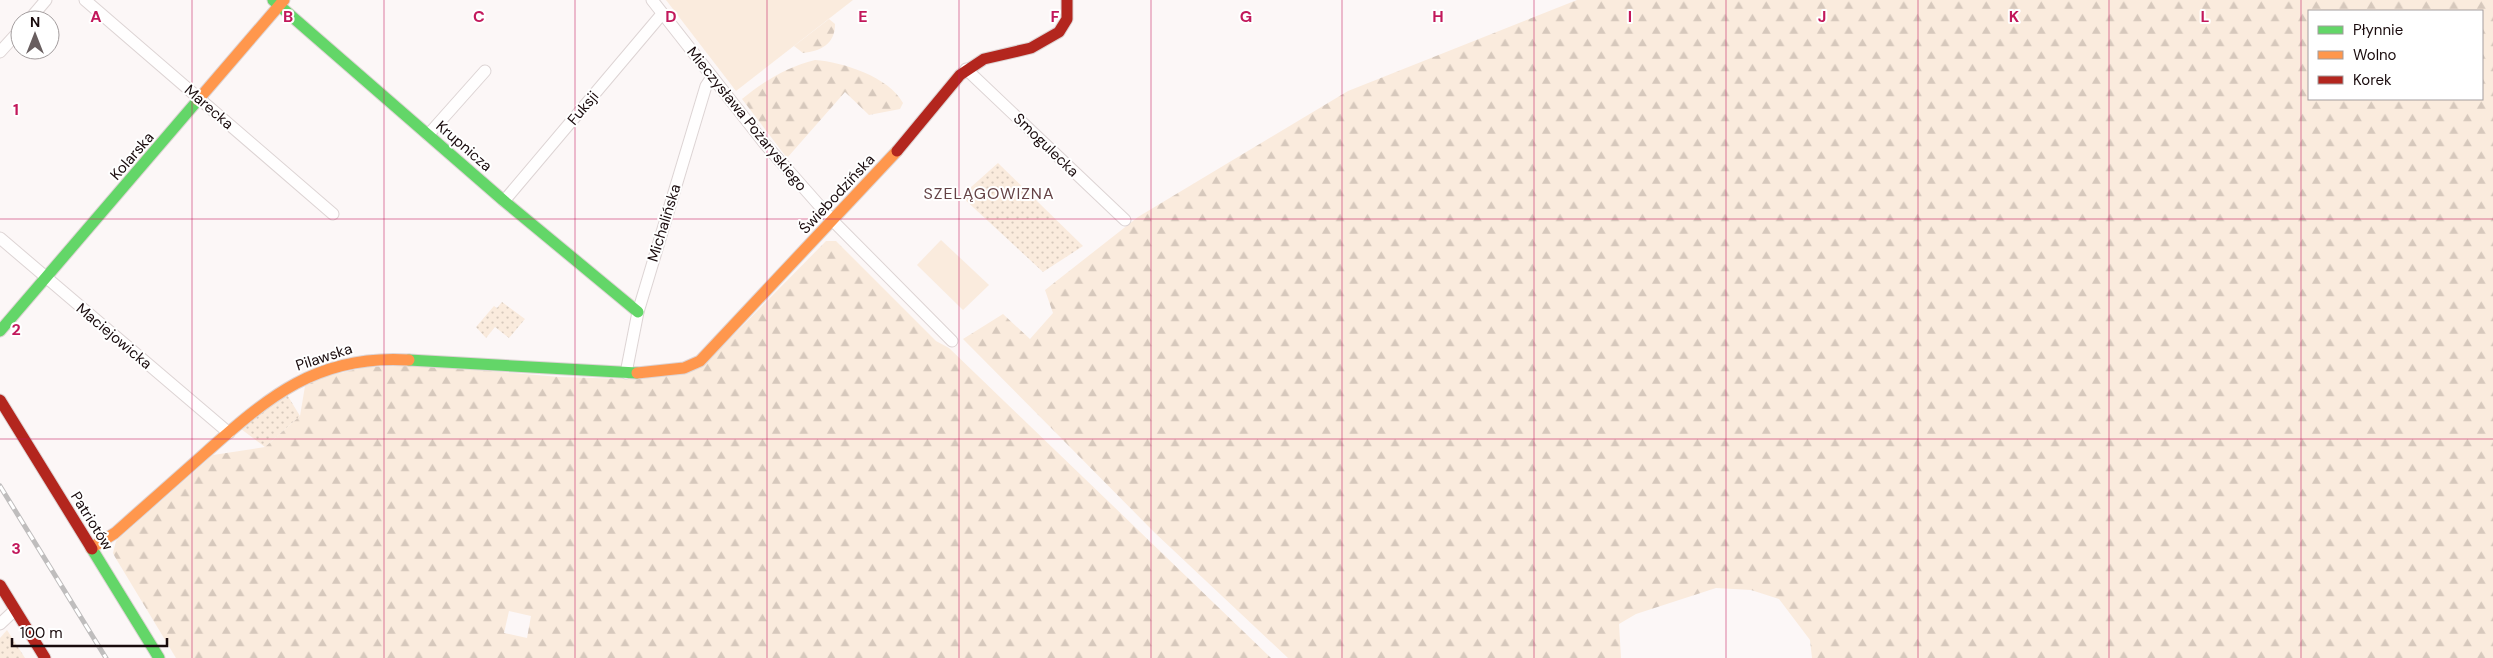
<svg xmlns="http://www.w3.org/2000/svg" width="2493" height="658" font-family="'DM Sans',sans-serif">
<defs>
<pattern id="grass-dots" width="8" height="8" patternUnits="userSpaceOnUse" patternTransform="scale(1.25)"><rect width="8" height="8" fill="#faebdd"/><path d="M2 2h.1M6 6h.1" fill="none" stroke="#d6c8bc" stroke-width="1.8" stroke-linecap="round"/></pattern>
<pattern id="forest-firs" width="22" height="20" patternUnits="userSpaceOnUse" patternTransform="scale(1.25)"><rect width="22" height="20" fill="#faebdd"/><path d="M5 1l3.5 6h-7zM16 11l3.5 6h-7z" fill="#d6c8bc"/></pattern>
</defs>
<rect width="100%" height="100%" fill="#fcf7f7"/>
<g fill="url(#grass-dots)">
<path d="M998,163L1083,246L1043,272L961,196Z"/>
<path d="M502,302L525,319L509,338L495,327L486,338L476,327L494,306L497,308Z"/>
<path d="M286,393L300,416L265,447L241,429Z"/>
<path d="M7,630L25,658H0V638Z"/>
</g>
<g fill="url(#forest-firs)" fill-rule="evenodd">
<path d="M1577,0H2493V658H1812L1810,640L1779,599L1751,590L1716,588L1636,614L1619,624L1621,658H1288L1155,533L963,339L1003,314L1030,339L1053,313L1045,290L1138,217L1348,91ZM2309,11H2482V99H2309Z"/>
<path d="M829,19L835,24C835,44 821,51 803,53L794,46Z"/>
<path d="M815,60C843,62 889,77 903,103L900,109L869,115L845,92L787,158L742,99C764,81 787,67 815,60Z"/>
<path d="M826,241H836L936,341L949,348L1271,658H176L115,557L113,553L116,541L213,455L265,447L300,416L305,386L323,377L367,367L422,365L559,377L628,379L704,365ZM509,611L531,616L527,638L504,633Z"/>
</g>
<g fill="#faebdd">
<path d="M666,0H853L736,91Z"/>
<path d="M941,240L989,285L963,310L917,265Z"/>
</g>
<g fill="none" stroke-linecap="round" stroke-linejoin="round">
<g stroke="#ddd4d4" stroke-width="13">
<g id="street">
<path d="M85,0L333,214"/>
<path d="M652,0L765,144L833,221L952,341"/>
<path d="M29,20L46,0"/>
<path d="M0,52L20,30"/>
<path d="M966,69L1125,220"/>
<path d="M428,135L485,71"/>
<path d="M504,201L662,14"/>
<path d="M0,238L229,433"/>
<path d="M626,373L638,312L706,86L712,77"/>
<path d="M0,624L15,610"/>
</g>
</g>
<g stroke="#ddd4d4" stroke-width="13">
<g id="fast">
<path d="M273,0L504,201L638,312"/>
<path d="M0,331L198,100"/>
<path d="M409,360L637,373"/>
<path d="M92,549L159,658"/>
</g>
</g>
<g stroke="#ddd4d4" stroke-width="13">
<g id="slow">
<path d="M198,100L284,0"/>
<path d="M637,373L684,368L700,361L897,151"/>
<path d="M91,548L115,533C144,507 174,481 203,455C268,397 317,354 409,360"/>
</g>
</g>
<g stroke="#ddd4d4" stroke-width="13">
<g id="jam">
<path d="M897,151L960,75L984,59L1031,48L1059,32L1067,19V0"/>
<path d="M0,400L92,549"/>
<path d="M0,585L45,658"/>
</g>
</g>
<use href="#street" stroke="#fffefe" stroke-width="11"/>
<use href="#fast" stroke="#63d668" stroke-width="11"/>
<use href="#slow" stroke="#ff974d" stroke-width="11"/>
<use href="#jam" stroke="#b3261e" stroke-width="11"/>
<g stroke="#bfbdbd" stroke-width="5">
<path id="rail" d="M0,486L106,658"/>
</g>
<use href="#rail" stroke="#fff" stroke-width="3" stroke-dasharray="9" stroke-linecap="butt"/>
</g>
<path fill="none" stroke="#c2185b" stroke-width="1" stroke-opacity="0.55" d="M192,0V658M384,0V658M575,0V658M767,0V658M959,0V658M1151,0V658M1342,0V658M1534,0V658M1726,0V658M1918,0V658M2109,0V658M2301,0V658M0,219H2493M0,439H2493"/>
<g text-anchor="middle" dominant-baseline="central" stroke-width="4" stroke-linejoin="round" paint-order="stroke">
<g font-size="15" fill="#190b0d" stroke="#fff">
<text transform="translate(209 107) rotate(41)">Marecka</text>
<text transform="translate(583 108) rotate(-50)">Fuksji</text>
<text transform="translate(747 119) rotate(51)">Mieczysława Pożaryskiego</text>
<text transform="translate(1046 145) rotate(44)">Smogulecka</text>
<text transform="translate(464 146) rotate(41)">Krupnicza</text>
<text transform="translate(132 156) rotate(-49)">Kolarska</text>
<text transform="translate(837 194) rotate(-47)">Świebodzińska</text>
<text transform="translate(664 223) rotate(-73)">Michalińska</text>
<text transform="translate(114 336) rotate(40)">Maciejowicka</text>
<text transform="translate(324 357) rotate(-18)">Pilawska</text>
<text transform="translate(92 521) rotate(58)">Patriotów</text>
</g>
<g font-size="16" letter-spacing="1" fill="#654346" stroke="#fff">
<text x="989" y="193">SZELĄGOWIZNA</text>
</g>
</g>
<g font-size="16" text-anchor="middle" font-weight="bold" fill="#c2185b" stroke="#fff" stroke-width="4" stroke-linejoin="round" paint-order="stroke">
<text x="96" y="22">A</text>
<text x="288" y="22">B</text>
<text x="479" y="22">C</text>
<text x="671" y="22">D</text>
<text x="863" y="22">E</text>
<text x="1055" y="22">F</text>
<text x="1246" y="22">G</text>
<text x="1438" y="22">H</text>
<text x="1630" y="22">I</text>
<text x="1822" y="22">J</text>
<text x="2014" y="22">K</text>
<text x="2205" y="22">L</text>
<text x="16" y="115">1</text>
<text x="16" y="335">2</text>
<text x="16" y="554">3</text>
</g>
<rect x="2308" y="10" width="175" height="90" fill="#ffffff" stroke="#a39d9e"/>
<rect x="2318" y="26" width="25" height="8" fill="#63d668" stroke="#a39d9e"/>
<text x="2353" y="35" font-size="15" fill="#190b0d">Płynnie</text>
<rect x="2318" y="51" width="25" height="8" fill="#ff974d" stroke="#a39d9e"/>
<text x="2353" y="60" font-size="15" fill="#190b0d">Wolno</text>
<rect x="2318" y="76" width="25" height="8" fill="#b3261e" stroke="#a39d9e"/>
<text x="2353" y="85" font-size="15" fill="#190b0d">Korek</text>
<g transform="translate(35 35)"><circle r="24" fill="#ffffff" stroke="#a39d9e"/>
<path d="M0-4L9 19L0 12L-9 19Z" fill="#685e5f"/>
<text y="-8" font-size="14" font-weight="bold" text-anchor="middle" fill="#190b0d">N</text>
</g>
<path d="M12 638v8h155v-8" fill="none" stroke="#190b0d" stroke-width="2.5"/>
<text x="20" y="638" font-size="15" fill="#190b0d" stroke="#ffffff" stroke-width="4" paint-order="stroke">100 m</text>
</svg>
